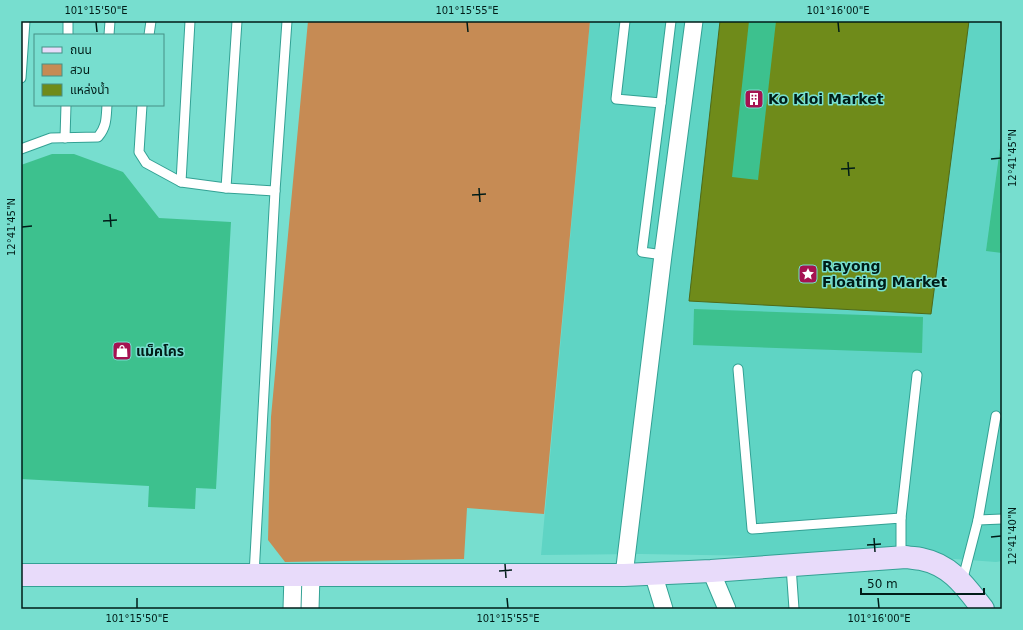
<svg xmlns="http://www.w3.org/2000/svg" width="1023" height="630" font-family="'DejaVu Sans','Noto Sans Thai',sans-serif">
<rect width="100%" height="100%" fill="#77decf"/>
<path fill="#5fd4c4" d="M590,21H1002V561L996,562L955,559L641,554L541,555Z"/>
<path fill="#c68b54" d="M308,21H590L544,514L467,508L464,559L285,562L268,540L271,417Z"/>
<path fill="#6f8b1a" stroke="#4e6a19" d="M720,21H969L931,314L689,301Z"/>
<g fill="#3dc18e">
<path d="M749,21H776L758,180L732,177Z"/>
<path d="M1001,141H1002V253L986,251Z"/>
<path d="M52,154H74L123,172L159,218L231,222L216,489L196,488L195,509L148,507L149,486L21,479V165Z"/>
<path d="M694,309L923,317L922,353L693,345Z"/>
</g>
<g fill="none" stroke-linecap="round" stroke-linejoin="round">
<g stroke="#33a194" stroke-width="11">
<g id="lane">
<path d="M625,21L616,99L661,103L671,21"/>
<path d="M68,35V21"/>
<path d="M109,35L110,21"/>
<path d="M149,35L151,21"/>
<path d="M21,78L25,21"/>
<path d="M661,103L642,252L663,255"/>
<path d="M142,105L139,152L146,163L181,182L226,188L275,191"/>
<path d="M65,138L66,105"/>
<path d="M21,149L51,138L98,137C107,126 106,118 107,105"/>
<path d="M181,182L190,21"/>
<path d="M226,188L237,21"/>
<path d="M738,369L752,529L901,518V558"/>
<path d="M901,518L917,375"/>
<path d="M978,520L996,416"/>
<path d="M791,566L794,609"/>
<path d="M254,575L275,191L287,21"/>
<path d="M962,582L978,520L1002,519"/>
</g>
</g>
<g stroke="#33a194" stroke-width="19">
<g id="street">
<path d="M711,571L727,609"/>
<path d="M653,573L664,609"/>
<path d="M624,575L663,255L694,21"/>
<path d="M292,609L293,575"/>
<path d="M310,609L311,575"/>
</g>
</g>
<g stroke="#33a194" stroke-width="24">
<path id="secondary" d="M21,575H624L711,571L906,557C911,558 916,558 921,559C951,565 965,586 983,609"/>
</g>
<use href="#lane" stroke="#fff" stroke-width="9"/>
<use href="#street" stroke="#fff" stroke-width="17"/>
<use href="#secondary" stroke="#e8dbfa" stroke-width="22"/>
</g>
<path fill="none" stroke="#001c18" stroke-width="1.5" d="M96,22L97,32M467,22L468,32M838,22L839,32M991,159L1001,158M848,162L849,176M841,169L855,168M479,188L480,202M472,195L486,194M110,214L111,227M103,221L117,220M22,227L32,226M991,537L1001,536M874,538L875,552M867,545L881,544M505,564L506,578M499,571L512,570M137,598V608M507,598L508,608M878,598L879,608"/>
<defs>
<g id="building-square" transform="scale(1)"><rect x="-9" y="-9" width="18" height="18" rx="4" fill="#a51251" stroke="#77decf"/><path d="M-4-6H4V6H1V3H-1V6H-4ZM-2.5-4.3h1.7v1.8h-1.7ZM.8-4.3h1.7v1.8H.8ZM-2.5-1h1.7V.8h-1.7ZM.8-1h1.7V.8H.8Z" fill="#fff"/></g>
<g id="sight-square" transform="scale(1)"><rect x="-9" y="-9" width="18" height="18" rx="4" fill="#a51251" stroke="#77decf"/><path d="M0-6L1.8-2.2L6-1.7L2.9 1.2L3.7 5.4L0 3.3L-3.7 5.4L-2.9 1.2L-6-1.7L-1.8-2.2Z" fill="#fff"/></g>
<g id="shop-square" transform="scale(1)"><rect x="-9" y="-9" width="18" height="18" rx="4" fill="#a51251" stroke="#77decf"/><path d="M-5-2.5h2.3a2.7 3.5 0 0 1 5.4 0H5L5.5 6h-11ZM-1.5-2.5h3a1.5 2.3 0 0 0-3 0Z" fill="#fff"/></g>
</defs>
<g fill-rule="evenodd">
<use href="#building-square" x="754" y="99"/>
<use href="#sight-square" x="808" y="274"/>
<use href="#shop-square" x="122" y="351"/>
</g>
<g text-anchor="middle" dominant-baseline="central" stroke-width="3" stroke-linejoin="round" paint-order="stroke">
<g font-size="14" font-weight="bold" fill="#001c18" stroke="#77decf" text-anchor="start">
<text x="768" y="99">Ko Kloi Market</text>
<text x="822" y="266">Rayong<tspan x="822" dy="16">Floating Market</tspan></text>
<text x="136" y="351">แม็คโคร</text>
</g>
</g>
<rect width="1023" height="630" fill="none" stroke="#77decf" stroke-width="44"/>
<rect x="34" y="34" width="130" height="72" fill="#77decf" stroke="#479086"/>
<rect x="42" y="47" width="20" height="6" fill="#e8dbfa" stroke="#479086"/>
<text x="70" y="54" font-size="12" fill="#001c18">ถนน</text>
<rect x="42" y="64" width="20" height="12" fill="#c68b54" stroke="#479086"/>
<text x="70" y="74" font-size="12" fill="#001c18">สวน</text>
<rect x="42" y="84" width="20" height="12" fill="#6f8b1a" stroke="#479086"/>
<text x="70" y="94" font-size="12" fill="#001c18">แหล่งน้ำ</text>
<path d="M861 588v6h123v-6" fill="none" stroke="#001c18" stroke-width="2"/>
<text x="867" y="588" font-size="12" fill="#001c18" stroke="#77decf" stroke-width="3" paint-order="stroke">50 m</text>
<rect x="22" y="22" width="979" height="586" fill="none" stroke="#001c18" stroke-width="1.5"/>
<g font-size="10" text-anchor="middle" fill="#001c18">
<text x="96" y="14">101°15'50"E</text>
<text x="467" y="14">101°15'55"E</text>
<text x="838" y="14">101°16'00"E</text>
<text transform="translate(1012 158) rotate(-90)" y="4">12°41'45"N</text>
<text transform="translate(11 227) rotate(-90)" y="4">12°41'45"N</text>
<text transform="translate(1012 536) rotate(-90)" y="4">12°41'40"N</text>
<text x="137" y="622">101°15'50"E</text>
<text x="508" y="622">101°15'55"E</text>
<text x="879" y="622">101°16'00"E</text>
</g>
</svg>
